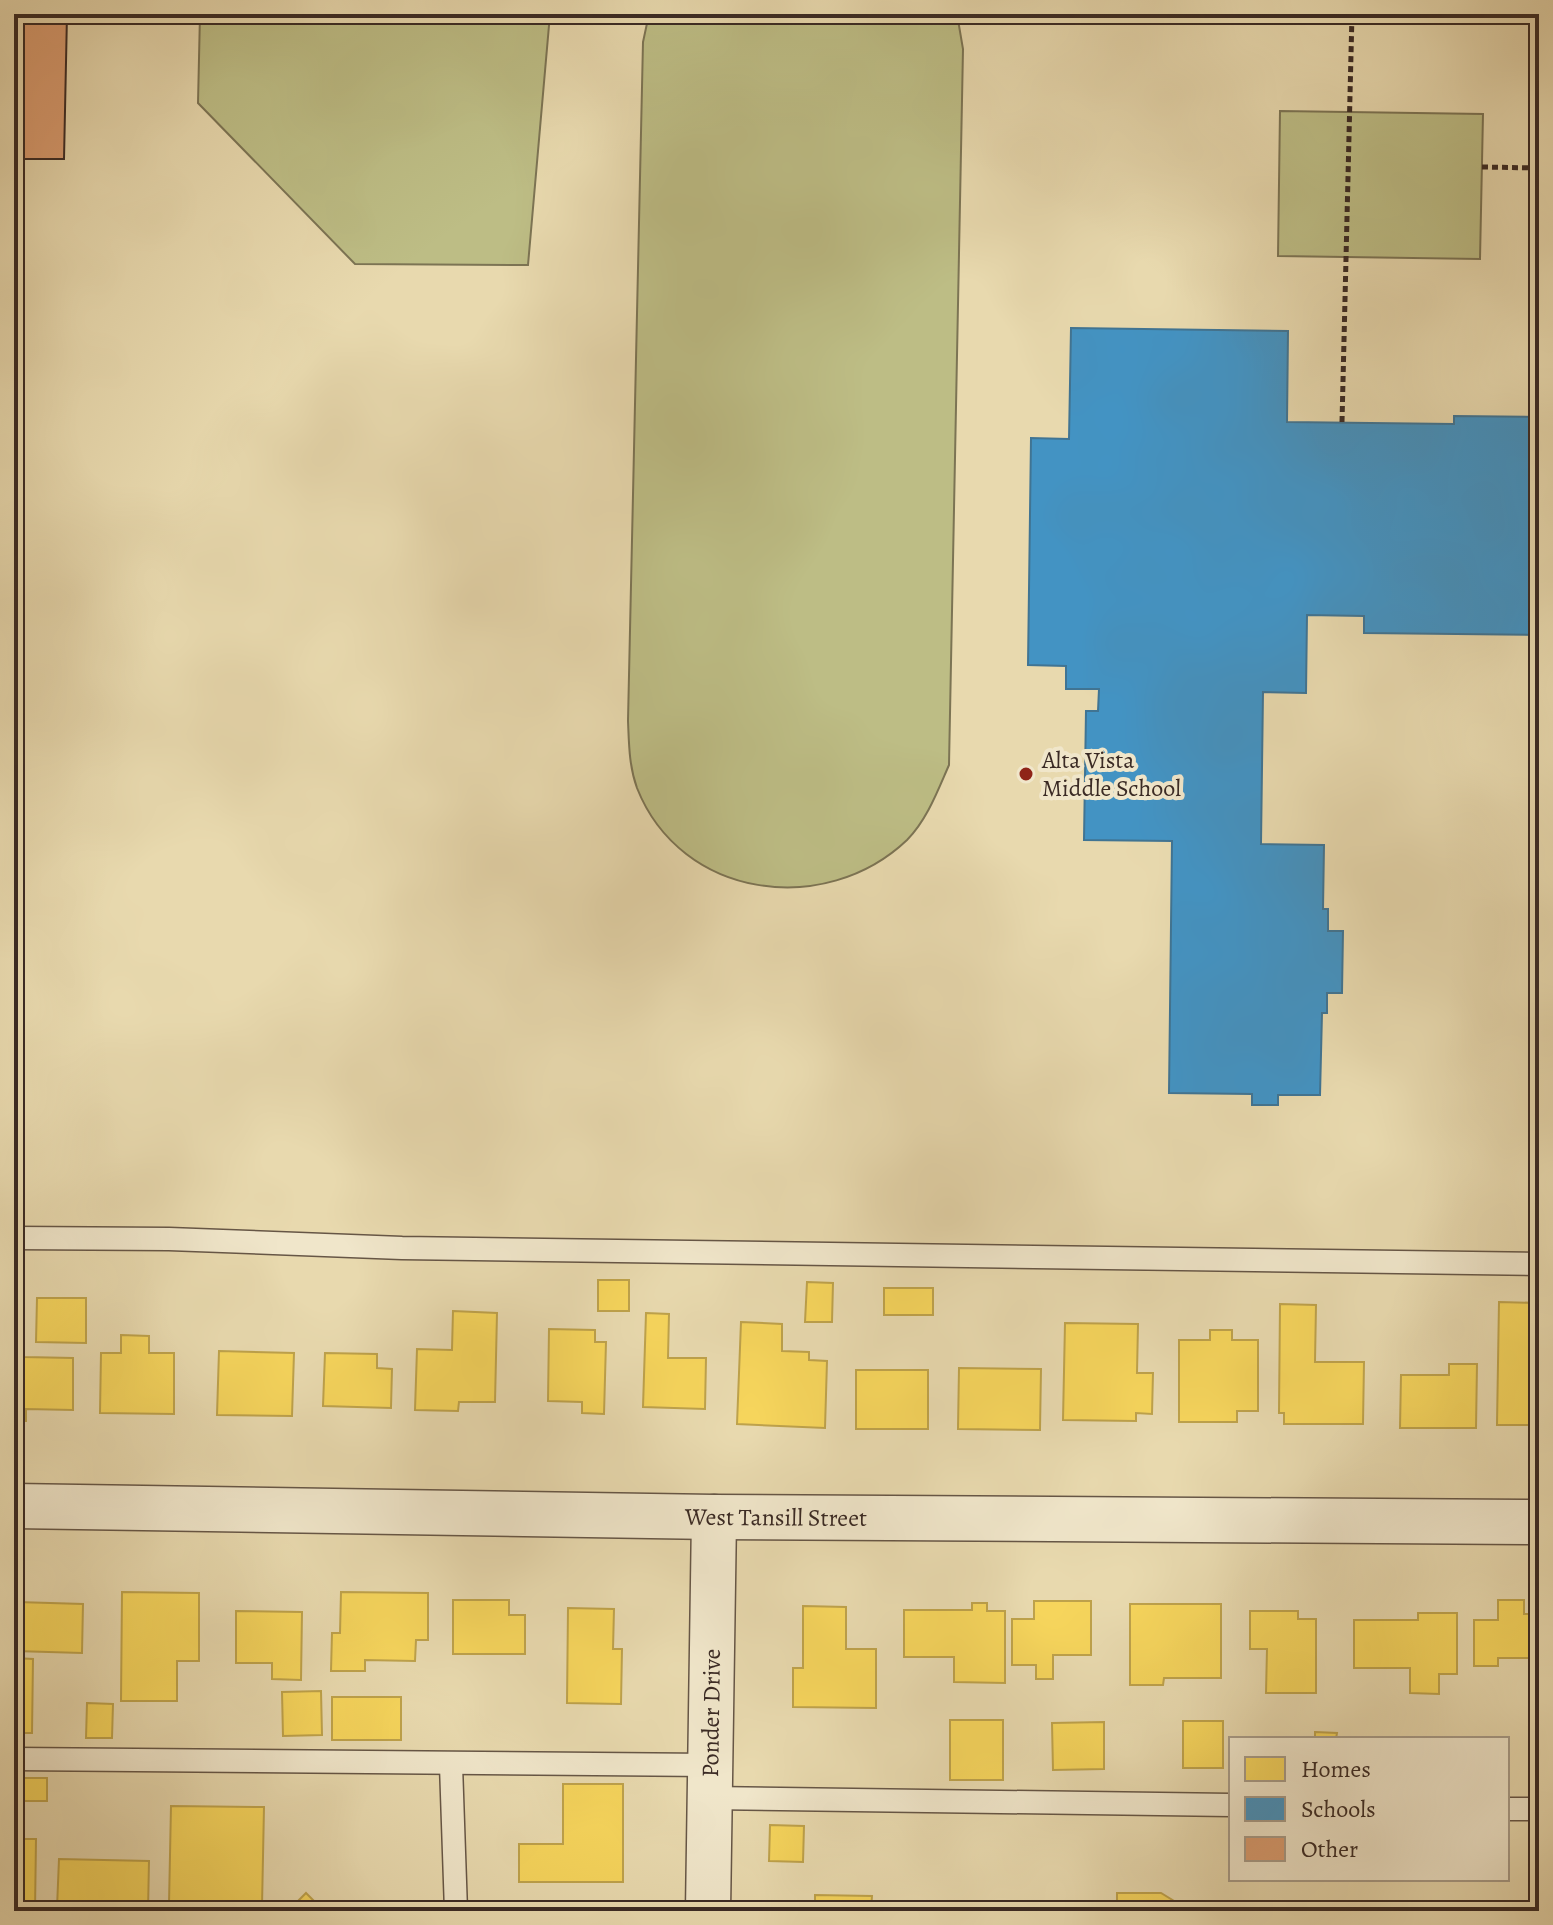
<svg xmlns="http://www.w3.org/2000/svg" width="1553" height="1925" font-family="Alegreya,serif">
<rect width="100%" height="100%" fill="#e8d9ae"/>
<filter id="stains"><feTurbulence type="fractalNoise" baseFrequency=".0025" numOctaves="4"/><feColorMatrix values="0 0 0 0 .2 0 0 0 0 .09 0 0 0 0 .02 0 0 0 .5 -.17"/></filter>
<radialGradient id="worn" r=".72"><stop offset=".6" stop-color="#630" stop-opacity="0"/><stop offset="1" stop-color="#630" stop-opacity=".3"/></radialGradient>
<g fill="#bdbd85" stroke="#7c7454" stroke-width="2">
<path d="M200,14H550L528,265L355,264L198,103Z"/>
<path d="M649,14H957L963,49L949,765C938,790 927,820 907,840C825,918 681,899 637,788C629,766 629,744 628,721L643,42Z"/>
<path d="M1280,111L1483,114L1480,259L1278,256Z"/>
</g>
<g fill="#f6d55c" stroke="#bea24b" stroke-width="2">
<rect x="598" y="1280" width="31" height="31"/>
<path d="M807,1282L833,1283L832,1322H805Z"/>
<rect x="884" y="1288" width="49" height="27"/>
<path d="M37,1298H86V1343L36,1342Z"/>
<path d="M1499,1302L1539,1303V1425H1497Z"/>
<path d="M1280,1304L1316,1305L1315,1362H1364L1363,1424H1284V1413H1279Z"/>
<path d="M453,1311L497,1313L495,1402H459L458,1411L415,1410L417,1349L452,1350Z"/>
<path d="M646,1313L669,1314L668,1358H706L705,1409L643,1407Z"/>
<path d="M741,1322L782,1324V1351L809,1352V1360L827,1361L825,1428L737,1424Z"/>
<path d="M1065,1323L1138,1324L1137,1373H1153L1152,1414L1136,1413V1421L1063,1420Z"/>
<path d="M549,1329L595,1330V1342H606L604,1414L582,1413V1402L548,1401Z"/>
<path d="M1210,1330H1232V1340H1258V1411H1237V1422H1179V1340H1210Z"/>
<path d="M14,1332H24V1357L73,1358V1410L26,1409V1421H14Z"/>
<path d="M121,1335L149,1336V1353H174V1414L100,1413L101,1353H121Z"/>
<path d="M219,1351L294,1353L292,1416L217,1415Z"/>
<path d="M325,1353L377,1354V1368L392,1369L391,1408L323,1406Z"/>
<path d="M1449,1364H1477L1476,1428H1400L1401,1375H1449Z"/>
<path d="M959,1368L1041,1369L1040,1430L958,1429Z"/>
<rect x="856" y="1370" width="72" height="59"/>
<path d="M122,1592L199,1593V1661H177V1701H121Z"/>
<path d="M341,1592L428,1593V1640H416L415,1661L365,1660V1671H331L332,1633H340Z"/>
<path d="M453,1600H509V1615H525V1654H453Z"/>
<path d="M1498,1600H1524V1614H1539V1658H1498V1666H1474V1620H1498Z"/>
<path d="M1034,1601H1091V1655H1053V1679H1036V1665H1012V1619H1034Z"/>
<path d="M17,1602L83,1604L82,1653L15,1651Z"/>
<path d="M972,1603H987V1611H1005V1683L954,1682V1657H904V1610H972Z"/>
<path d="M1130,1604H1221V1678H1164L1163,1685H1130Z"/>
<path d="M803,1606L846,1607V1649H876V1708L793,1707V1668H803Z"/>
<path d="M568,1608L614,1609L613,1649H622L621,1704L567,1703Z"/>
<path d="M236,1611L302,1612L301,1680L272,1679V1663H236Z"/>
<path d="M1250,1611H1298V1619H1316V1693H1266L1267,1649H1250Z"/>
<path d="M1418,1613H1457V1674H1439V1694L1410,1693V1668H1354V1620H1418Z"/>
<path d="M14,1658L33,1659L32,1733H14Z"/>
<path d="M321,1691L322,1735L283,1736L282,1692Z"/>
<rect x="332" y="1697" width="69" height="43"/>
<path d="M87,1703L113,1704L112,1738H86Z"/>
<rect x="950" y="1720" width="53" height="60"/>
<rect x="1183" y="1721" width="40" height="47"/>
<path d="M1104,1722V1769L1053,1770L1052,1723Z"/>
<path d="M1315,1732L1337,1733L1336,1739H1315Z"/>
<rect x="17" y="1778" width="30" height="23"/>
<path d="M563,1784H623V1882H519V1844H563Z"/>
<path d="M171,1806L264,1807L262,1906L169,1904Z"/>
<path d="M770,1825L804,1826L803,1862L769,1861Z"/>
<path d="M14,1839H36L35,1911H14Z"/>
<path d="M59,1859L149,1861L148,1911L57,1908Z"/>
<path d="M306,1893L324,1911H288Z"/>
<path d="M1117,1893H1161L1184,1907H1223V1911H1117Z"/>
<path d="M815,1895L872,1896L871,1911H815Z"/>
<path d="M553,1901H606V1911H552Z"/>
</g>
<path fill="#4393c3" stroke="#407493" stroke-width="2" d="M1071,328L1288,331L1287,422L1454,424V416L1539,417V635L1364,633V616L1307,615L1306,693L1263,692L1261,844L1324,845L1323,909H1328V931H1343L1342,993H1327V1013H1322L1320,1095H1278V1105H1252V1094L1169,1093L1172,841L1084,840L1086,711H1098L1099,689H1066V666L1028,665L1031,438L1069,439Z"/>
<path fill="#da9c70" stroke="#3a2a24" stroke-width="2" d="M14,14H67L64,159H14Z"/>
<g fill="none" stroke-linecap="round" stroke-linejoin="round">
<g stroke="#665646" stroke-width="25">
<g id="lane">
<path d="M14,1238L169,1239L402,1248L1539,1264"/>
<path d="M14,1759L711,1765"/>
<path d="M451,1765L456,1911"/>
<path d="M710,1798L1231,1805"/>
<path d="M1507,1809H1539"/>
</g>
</g>
<g stroke="#665646" stroke-width="47">
<g id="street">
<path id="s1" d="M14,1506L714,1517L1539,1522"/>
<path id="s2" d="M708,1911L714,1517"/>
</g>
</g>
<g stroke="#3a2a24" stroke-width="5" stroke-dasharray="6 4" stroke-linecap="butt">
<path d="M1482,167L1539,168"/>
<path d="M1342,422L1352,14"/>
</g>
<use href="#lane" stroke="#f0e6ca" stroke-width="22"/>
<use href="#street" stroke="#f0e6ca" stroke-width="44"/>
</g>
<circle fill="#8f2418" stroke="#f0e6ca" stroke-width="3" cx="1026" cy="774" r="8"/>
<g text-anchor="middle" dominant-baseline="central" stroke-width="8" stroke-linejoin="round" paint-order="stroke">
<g font-size="24" fill="#3a2a24" stroke="#f0e6ca" text-anchor="start">
<text x="1042" y="760">Alta Vista<tspan x="1042" dy="28">Middle School</tspan></text>
</g>
<g font-size="24" fill="#3a2a24" stroke="#f0e6ca">
<text stroke="none"><textPath href="#s1" startOffset="762">West Tansill Street</textPath></text>
<text stroke="none"><textPath href="#s2" startOffset="198">Ponder Drive</textPath></text>
</g>
</g>
<rect width="1553" height="1925" fill="none" stroke="#e8d9ae" stroke-width="48"/>
<rect x="16" y="16" width="1521" height="1893" fill="none" stroke="#3a2a24" stroke-width="4"/>
<rect x="24" y="24" width="1505" height="1877" fill="none" stroke="#3a2a24" stroke-width="2"/>
<rect x="1229" y="1737" width="280" height="144" fill="#f0e6ca" stroke="#a79b88" stroke-width="2"/>
<rect x="1245" y="1757" width="40" height="24" fill="#f6d55c" stroke="#a79b88" stroke-width="2"/>
<text x="1301" y="1777" font-size="24" fill="#3a2a24">Homes</text>
<rect x="1245" y="1797" width="40" height="24" fill="#4393c3" stroke="#a79b88" stroke-width="2"/>
<text x="1301" y="1817" font-size="24" fill="#3a2a24">Schools</text>
<rect x="1245" y="1837" width="40" height="24" fill="#da9c70" stroke="#a79b88" stroke-width="2"/>
<text x="1301" y="1857" font-size="24" fill="#3a2a24">Other</text>
<rect width="100%" height="100%" filter="url(#stains)"/>
<rect width="100%" height="100%" fill="url(#worn)"/>
</svg>
